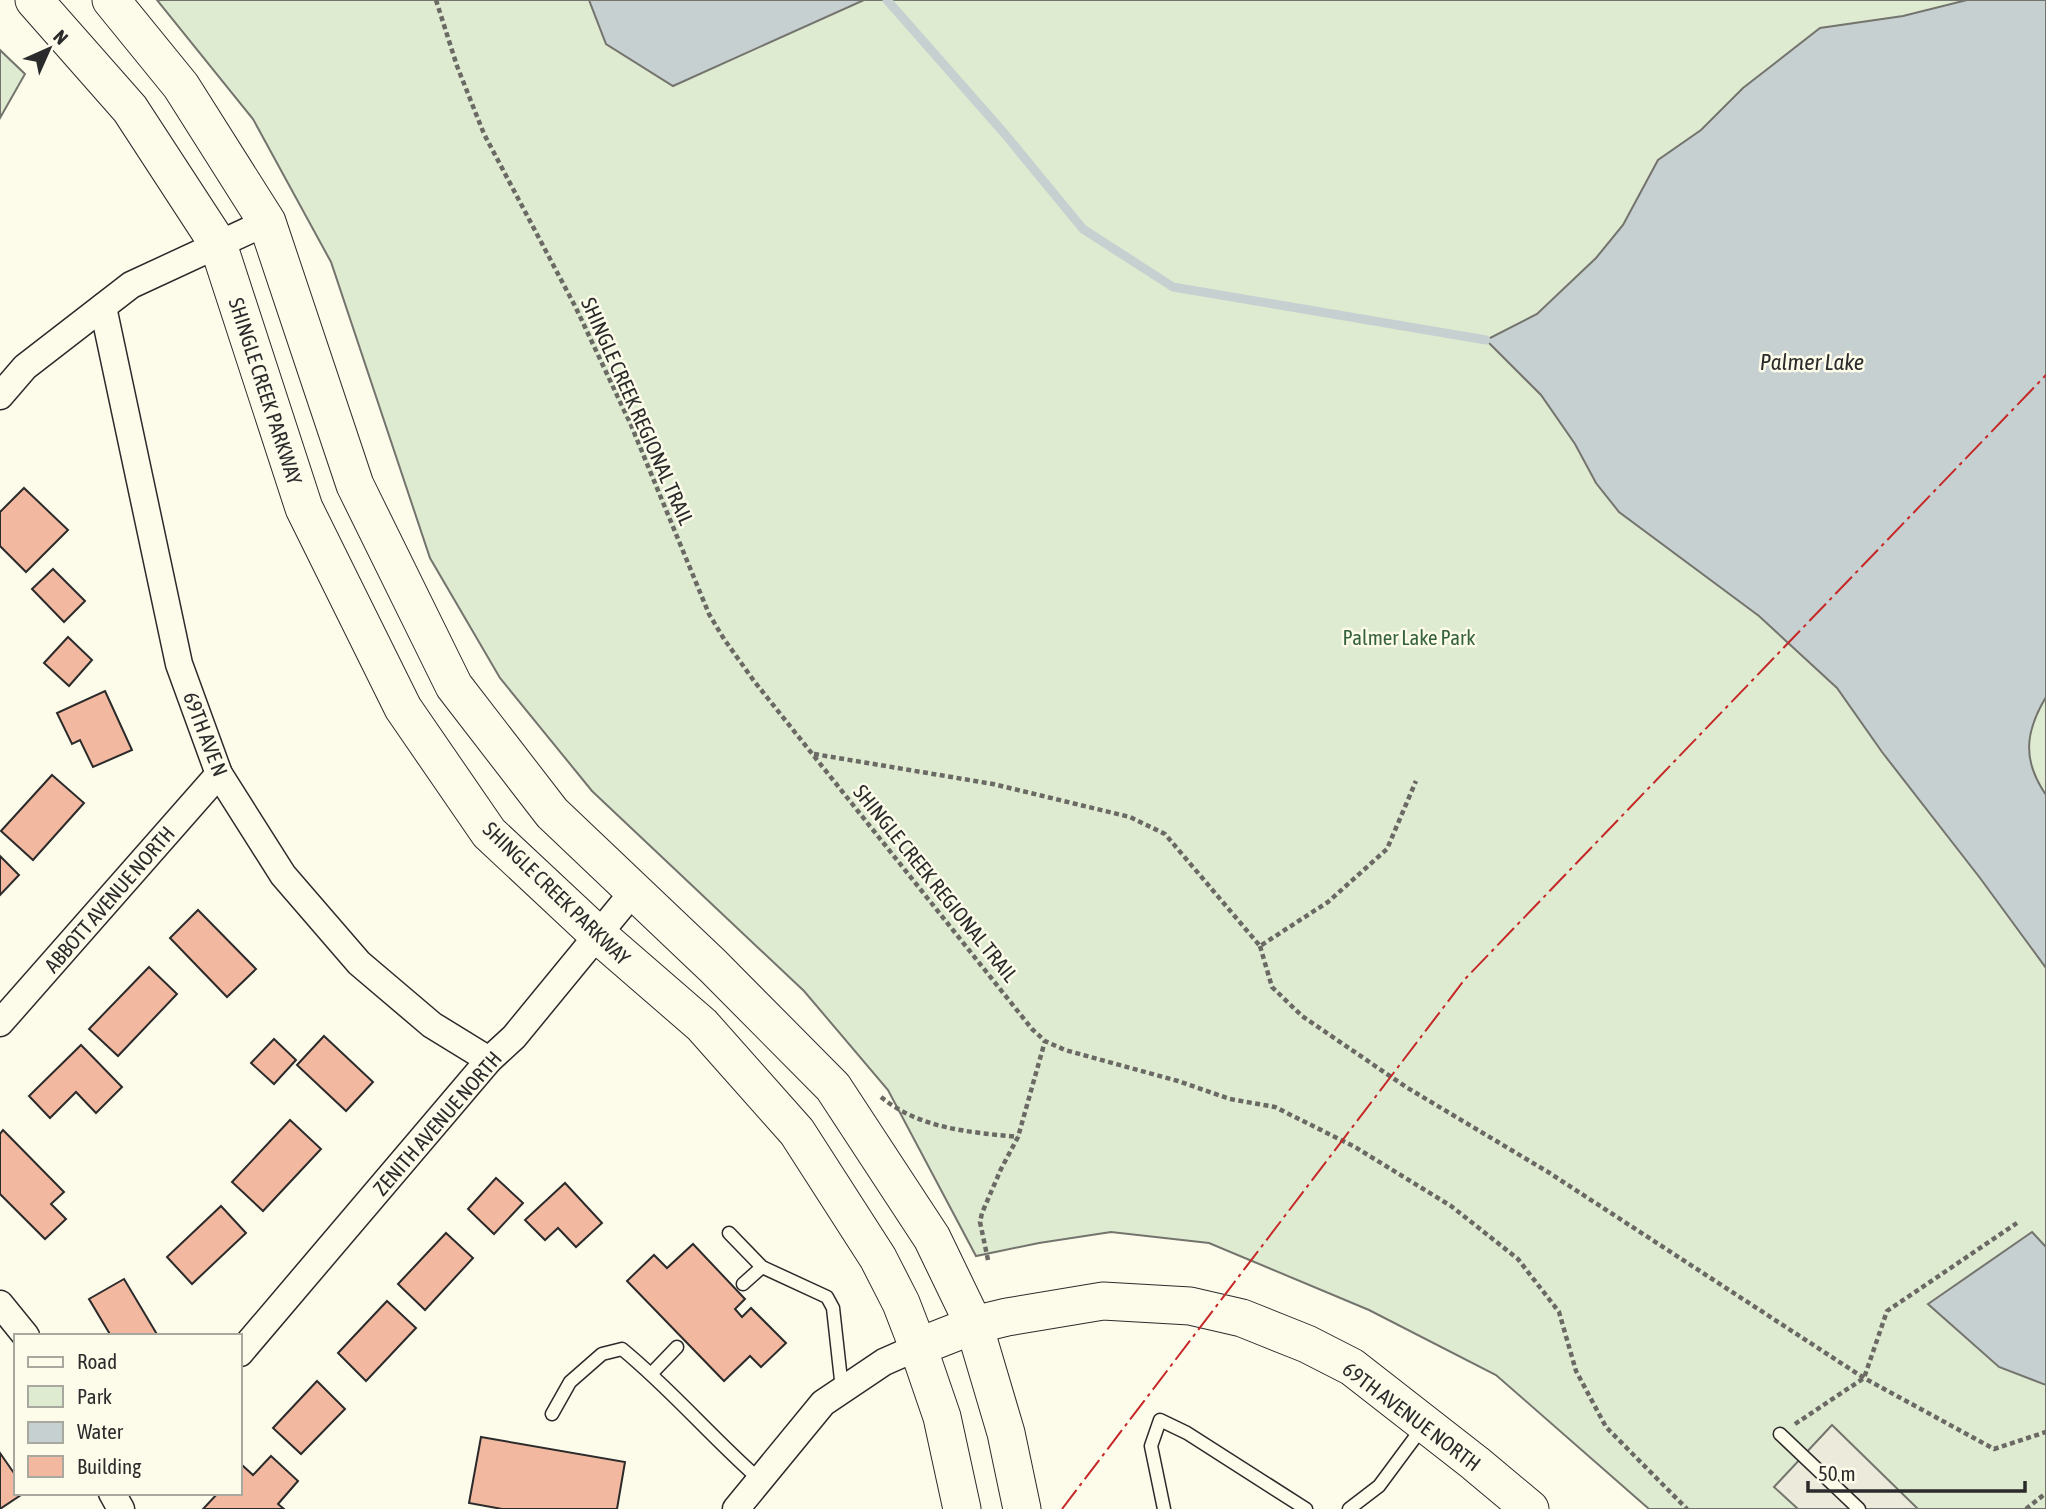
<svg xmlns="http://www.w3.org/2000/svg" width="2046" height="1509" font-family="'Asap Condensed',sans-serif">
<rect width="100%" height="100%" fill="#fdfbea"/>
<g fill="#deebd1" stroke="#74746e" stroke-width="2">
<path d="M157,0H2046V1509H1649L1496,1375L1369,1310L1209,1243L1111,1232L1039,1243L976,1256L888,1090L804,991L592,791L500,678L430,558L331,262L253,119Z"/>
<path d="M0,50L25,74L0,118Z"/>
</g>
<path fill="#eceadb" stroke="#74746e" stroke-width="2" d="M1832,1425L1918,1509H1798L1774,1487Z"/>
<g fill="#c7d0d0" stroke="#74746e" stroke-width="2">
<path d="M589,0H864L673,86L606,44Z"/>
<path d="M1967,0H2046V697C2025,732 2022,760 2046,795V968L1980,878L1882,752L1837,688L1759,616L1619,512L1596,483L1575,444L1541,395L1486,340L1537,314L1596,258L1623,225L1658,160L1701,130L1743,88L1820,28L1903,16Z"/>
<path d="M2032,1232L2046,1247V1385L1999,1367L1928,1304Z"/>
</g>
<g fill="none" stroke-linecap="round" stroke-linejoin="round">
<path stroke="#c7d0d0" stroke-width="9" d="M887,0L1004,133L1083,229L1173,287L1486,340"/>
</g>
<g fill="#f2b8a0" stroke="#2b2b2b" stroke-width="2">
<path d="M24,488L68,530L26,572L0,546V512Z"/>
<path d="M53,569L85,601L64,622L32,589Z"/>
<path d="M68,637L92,660L69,686L44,663Z"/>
<path d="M105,691L132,750L93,767L80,740L72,744L57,713Z"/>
<path d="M52,775L84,803L33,860L1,831Z"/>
<path d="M0,856L19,875L0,895Z"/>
<path d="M198,910L256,969L227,997L170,938Z"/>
<path d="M149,967L177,994L118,1056L89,1029Z"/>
<path d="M324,1036L373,1082L346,1111L297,1065Z"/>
<path d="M274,1039L296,1060L274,1084L251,1063Z"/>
<path d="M81,1045L122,1087L96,1113L76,1092L50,1118L29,1096Z"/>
<path d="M290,1120L321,1149L263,1211L232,1182Z"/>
<path d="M3,1130L64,1192L51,1204L66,1219L45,1239L0,1194V1134Z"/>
<path d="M496,1178L523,1203L494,1234L468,1209Z"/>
<path d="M565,1183L602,1223L576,1247L558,1228L545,1240L525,1220Z"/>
<path d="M221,1206L246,1233L192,1284L167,1257Z"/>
<path d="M446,1233L473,1258L425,1310L398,1284Z"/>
<path d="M693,1244L745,1299L735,1309L742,1317L751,1308L786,1343L761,1367L750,1356L724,1381L627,1281L654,1255L667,1268Z"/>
<path d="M124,1279L158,1336H111L89,1299Z"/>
<path d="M387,1301L416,1328L366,1381L338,1353Z"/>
<path d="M317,1381L345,1409L301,1454L273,1428Z"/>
<path d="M481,1437L625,1462L617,1509H502L469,1503Z"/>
<path d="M0,1453L16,1476V1493H24L0,1509Z"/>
<path d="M271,1456L298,1481L278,1504L284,1509H203L218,1493H240V1469L243,1466L253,1475Z"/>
</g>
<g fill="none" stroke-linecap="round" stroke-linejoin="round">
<g stroke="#2b2b2b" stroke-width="15">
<g id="lane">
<path d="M729,1233L762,1267L827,1297L833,1308L842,1389"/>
<path d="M743,1284L762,1267"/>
<path d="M652,1373L677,1347"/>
<path d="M552,1414L570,1382L602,1354L622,1349C671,1389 712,1438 760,1480"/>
<path d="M1780,1434L1859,1509"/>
<path d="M1164,1509L1151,1446L1160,1420L1187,1433L1306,1509"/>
<path d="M1349,1509L1379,1486L1422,1428"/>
</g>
</g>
<g stroke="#2b2b2b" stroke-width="29">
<g id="street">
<path d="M103,307L179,664L219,774L283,875L359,963L432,1025L489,1060"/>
<path d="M0,396L25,367L131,285L267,222"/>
<path d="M0,1023L219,774"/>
<path d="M0,1304L26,1336"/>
<path d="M240,1353L489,1060L514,1037L633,892"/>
<path d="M112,1493L121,1509"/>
<path d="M736,1509L823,1403L884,1362L918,1347"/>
</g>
</g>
<g stroke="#2b2b2b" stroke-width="39">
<g id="secondary">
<path d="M34,0L130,109L218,244L304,508L403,708L489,833L597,934L702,1025L797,1132L878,1258L901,1303L918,1347L942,1417L962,1509"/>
<path d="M111,0L181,86L267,222L355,485L454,686L552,813L713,966L833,1087L932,1238L974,1325L1006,1433L1022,1509"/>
<path d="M918,1347L974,1325L1007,1317L1103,1301L1190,1306L1242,1318L1307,1344L1352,1367L1475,1463L1530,1509"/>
</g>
</g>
<g stroke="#6a6964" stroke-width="4.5" stroke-dasharray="5 3.5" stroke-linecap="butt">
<path d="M436,0L457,66L484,134L576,308L631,425L709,614L724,639L754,681L1032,1029L1045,1041L1065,1050L1178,1081L1230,1099L1275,1107L1355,1147L1451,1206L1518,1259L1559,1312L1576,1371L1606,1427L1687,1509"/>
<path d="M814,754L993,784L1130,817L1165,834L1260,946L1328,902L1387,849L1416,781"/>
<path d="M1260,946L1272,987L1302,1016L1406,1087L1548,1172L1864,1378L1994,1449L2046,1432"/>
<path d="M881,1097C920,1129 969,1132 1018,1137"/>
<path d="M988,1260L980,1222L982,1213L1001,1169L1018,1137L1045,1041"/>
<path d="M1795,1424L1864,1378L1887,1311L2017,1223"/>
<path d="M2026,1509L2046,1493"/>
</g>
<use href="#lane" stroke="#fdfbea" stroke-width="12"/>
<use href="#street" stroke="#fdfbea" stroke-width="26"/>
<use href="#secondary" stroke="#fdfbea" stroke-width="37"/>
<path stroke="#c62828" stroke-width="2" stroke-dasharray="24 5 3.5 5" stroke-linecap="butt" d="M1062,1509L1465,979L2046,375"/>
</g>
<g text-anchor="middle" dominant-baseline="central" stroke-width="5" stroke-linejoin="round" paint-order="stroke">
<g font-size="21" fill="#2b2b2b" stroke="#fdfbea">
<text transform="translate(266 391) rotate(72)">SHINGLE CREEK PARKWAY</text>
<text transform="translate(638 411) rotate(66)">SHINGLE CREEK REGIONAL TRAIL</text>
<text transform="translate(206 734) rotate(69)">69TH AVE N</text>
<text transform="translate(936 883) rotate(51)">SHINGLE CREEK REGIONAL TRAIL</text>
<text transform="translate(557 893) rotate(44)">SHINGLE CREEK PARKWAY</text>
<text transform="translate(109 899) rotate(-49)">ABBOTT AVENUE NORTH</text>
<text transform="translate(437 1123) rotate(-49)">ZENITH AVENUE NORTH</text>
<text transform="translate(1412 1416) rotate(37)">69TH AVENUE NORTH</text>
</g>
<g font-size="21" fill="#34623c" stroke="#fdfbea">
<text x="1409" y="637">Palmer Lake Park</text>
</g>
<g font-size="23" font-style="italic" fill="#2b2b2b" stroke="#fdfbea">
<text x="1812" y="362">Palmer Lake</text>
</g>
</g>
<rect x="14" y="1334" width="228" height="161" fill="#fdfbea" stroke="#a9a89e" stroke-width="2"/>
<rect x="28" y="1357" width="35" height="10" fill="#fdfbea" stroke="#a9a89e" stroke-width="2"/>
<text x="77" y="1369" font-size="21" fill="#2b2b2b">Road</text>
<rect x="28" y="1386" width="35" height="21" fill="#deebd1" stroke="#a9a89e" stroke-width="2"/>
<text x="77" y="1404" font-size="21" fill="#2b2b2b">Park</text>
<rect x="28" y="1422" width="35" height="21" fill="#c7d0d0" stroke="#a9a89e" stroke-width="2"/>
<text x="77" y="1439" font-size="21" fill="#2b2b2b">Water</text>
<rect x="28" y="1456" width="35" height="21" fill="#f2b8a0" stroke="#a9a89e" stroke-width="2"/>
<text x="77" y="1474" font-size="21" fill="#2b2b2b">Building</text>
<g transform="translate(49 49) rotate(45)" stroke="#fdfbea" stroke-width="5" paint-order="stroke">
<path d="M0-5L12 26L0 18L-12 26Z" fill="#2b2b2b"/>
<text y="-10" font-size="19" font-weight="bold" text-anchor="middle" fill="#2b2b2b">N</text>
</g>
<path d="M1808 1481v10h217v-10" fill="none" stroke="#2b2b2b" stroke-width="3.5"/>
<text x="1818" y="1481" font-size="21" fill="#2b2b2b" stroke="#fdfbea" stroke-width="5" paint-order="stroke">50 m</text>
</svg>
